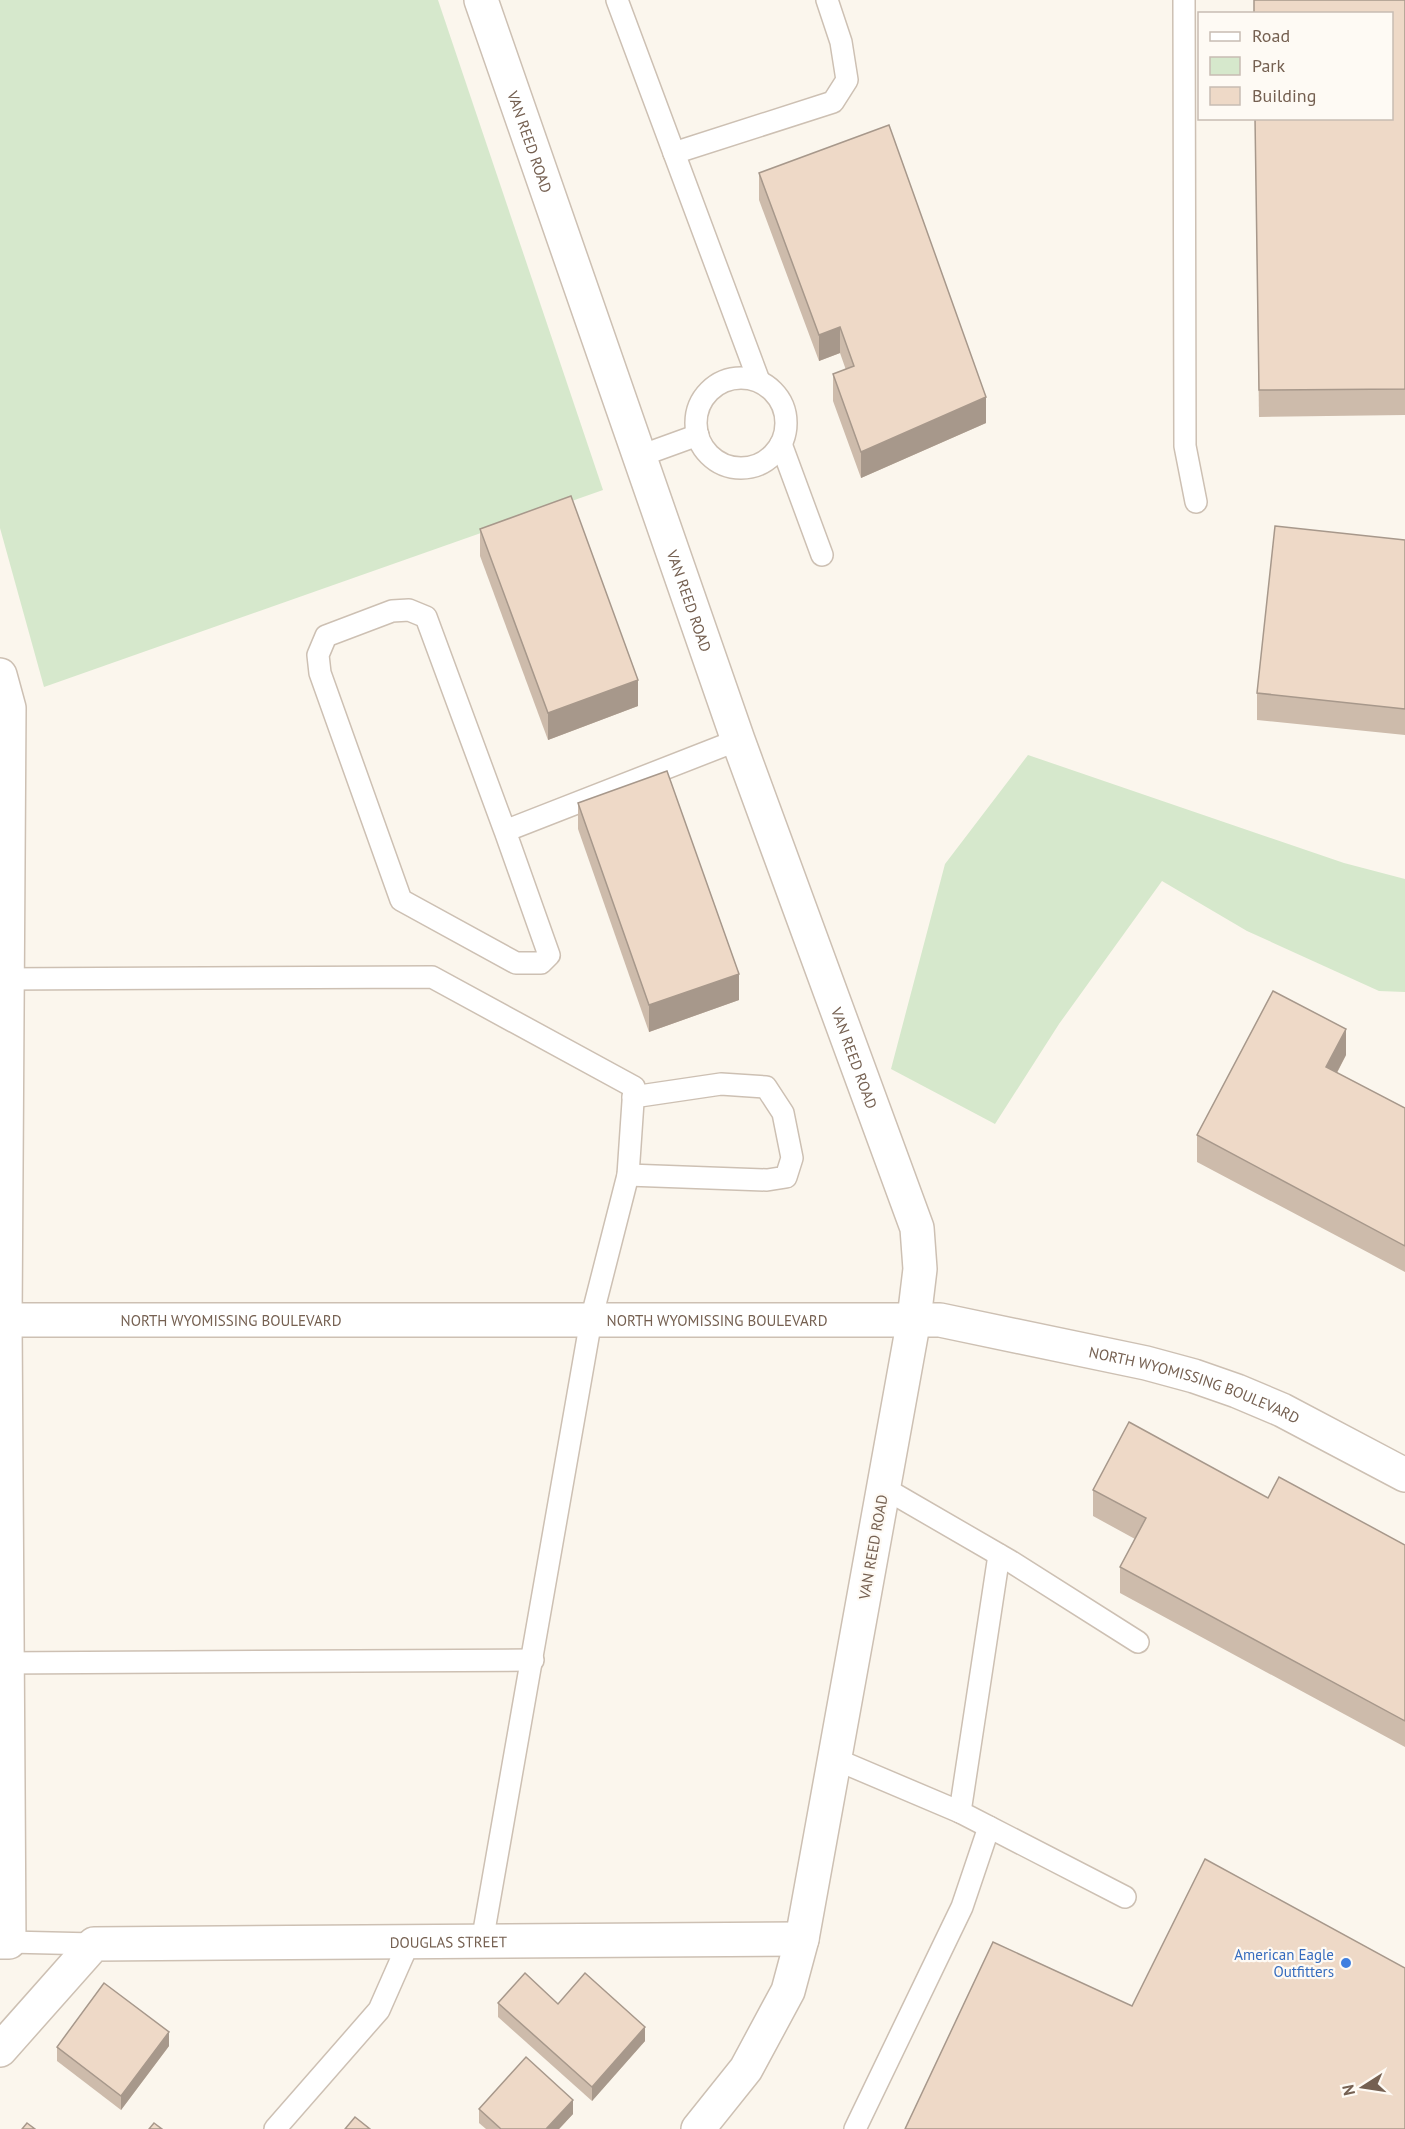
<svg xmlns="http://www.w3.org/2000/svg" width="1405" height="2129" font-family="'PT Sans',sans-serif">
<rect width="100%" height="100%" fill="#fbf6ed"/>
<g fill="#d6e8cc">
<path d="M0,0H438L603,490L44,687L0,528Z"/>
<path d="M1028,755L1344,863L1405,879V992L1379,991L1247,931L1162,881L1059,1024L995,1124L891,1069L945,864Z"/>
</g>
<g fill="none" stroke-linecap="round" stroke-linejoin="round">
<g stroke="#cdc0b3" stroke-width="24">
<g id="service">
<path d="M617,0L759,381"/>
<path d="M1184,0L1185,446L1196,502"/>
<path d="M674,153L833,102L847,80L841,42L827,0"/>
<circle cx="741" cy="423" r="45"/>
<path d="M781,444L822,555"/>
<path d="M640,456L698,435"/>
<path d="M505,831L549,955L541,963H516L401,900L320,673L318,655L326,636L392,611L409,610L426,617L505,831L738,740"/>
<path d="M0,979L432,977L634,1087L628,1175L591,1320L482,1942"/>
<path d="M628,1175L767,1180L786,1177L792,1158L783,1113L766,1087L721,1084L633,1097"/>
<path d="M884,1488L1010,1561L1138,1642"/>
<path d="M999,1555L960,1812L1125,1897"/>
<path d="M0,1663L533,1660"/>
<path d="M835,1759L960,1812"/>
<path d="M9,1942L94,1944"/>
<path d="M275,2129L379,2010L409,1942"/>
<path d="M855,2129L962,1907L989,1827"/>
</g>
</g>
<g stroke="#cdc0b3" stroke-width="36">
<g id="minor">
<path d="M0,675L9,708L5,1320L9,1942H0"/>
<path id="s1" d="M0,2050L94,1944L802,1939"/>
</g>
</g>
<g stroke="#cdc0b3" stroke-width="36">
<g id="tertiary">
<path id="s2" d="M481,0L738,740L917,1228L920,1269L914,1319L802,1939L788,1991L746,2069L698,2129"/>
<path id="s3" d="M0,1320H940L1146,1363L1194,1376L1237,1391L1282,1410L1405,1475"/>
</g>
</g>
<use href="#service" stroke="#fff" stroke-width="21"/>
<use href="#minor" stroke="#fff" stroke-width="33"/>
<use href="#tertiary" stroke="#fff" stroke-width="33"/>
</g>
<g fill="#cdbbab">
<path d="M1405,0V415L1259,417L1255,118Z"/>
<path d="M759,173L986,423L861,478L833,401V374L846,370L840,353L819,361L759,200Z"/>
<path d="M480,529L638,706L548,740L480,556Z"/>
<path d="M1405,540V735L1257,720V693Z"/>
<path d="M578,803L739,1000L649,1032L578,829Z"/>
<path d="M1346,1055L1337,1073L1405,1108V1272L1197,1162V1135Z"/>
<path d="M1093,1490L1268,1498L1405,1545V1747L1120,1593V1567L1135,1539L1093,1516Z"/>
<path d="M498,2003L558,2004L645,2041L592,2101L498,2017Z"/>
<path d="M169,2046L121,2110L57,2061V2047Z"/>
<path d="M479,2109L573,2114L559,2129H486L479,2123Z"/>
</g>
<g fill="#a7988b">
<path d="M840,327V353L819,361V335Z"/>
<path d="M986,397V423L861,478V452Z"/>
<path d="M638,680V706L548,740V713Z"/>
<path d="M739,974V1000L649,1032V1005Z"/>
<path d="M1346,1029V1055L1326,1093V1067Z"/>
<path d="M645,2027V2041L592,2101V2087Z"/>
<path d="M169,2032V2046L121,2110V2096Z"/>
<path d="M573,2100V2114L559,2129H546Z"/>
</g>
<g fill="#eed9c7" stroke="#a7988b" stroke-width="1.5">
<path d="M1254,0H1405V389L1259,390L1255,118H1392V14H1254Z"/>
<path d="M889,125L986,397L861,452L833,374L854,366L840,327L819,335L759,173Z"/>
<path d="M571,496L638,680L548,713L480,529Z"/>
<path d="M1275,526L1405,540V709L1257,693Z"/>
<path d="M667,771L739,974L649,1005L578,803Z"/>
<path d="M1273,991L1346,1029L1326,1067L1405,1108V1246L1197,1135Z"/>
<path d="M1129,1422L1268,1498L1279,1477L1405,1545V1721L1120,1567L1146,1518L1093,1490Z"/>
<path d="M1205,1859L1405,1968V2129H905L993,1942L1132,2006Z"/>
<path d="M525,1973L558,2004L585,1973L645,2027L592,2087L498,2003Z"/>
<path d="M104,1983L169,2032L121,2096L57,2047Z"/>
<path d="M526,2057L573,2100L546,2129H501L479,2109Z"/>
<path d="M355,2117L370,2129H345Z"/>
<path d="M27,2123L35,2129H22Z"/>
<path d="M154,2123L162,2129H149Z"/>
</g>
<circle fill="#3f7fe0" stroke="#fefaf4" stroke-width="2" cx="1346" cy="1963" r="6"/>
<g text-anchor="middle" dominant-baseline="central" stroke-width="4.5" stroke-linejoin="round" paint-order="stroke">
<g font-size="15" fill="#756051" stroke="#fefaf4">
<text stroke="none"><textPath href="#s2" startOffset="150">VAN REED ROAD</textPath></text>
<text stroke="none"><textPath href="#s2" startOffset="636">VAN REED ROAD</textPath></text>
<text stroke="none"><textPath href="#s2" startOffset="1122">VAN REED ROAD</textPath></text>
<text stroke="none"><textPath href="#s3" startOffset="231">NORTH WYOMISSING BOULEVARD</textPath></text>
<text stroke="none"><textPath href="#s3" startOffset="717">NORTH WYOMISSING BOULEVARD</textPath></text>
<text stroke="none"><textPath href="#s3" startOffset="1203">NORTH WYOMISSING BOULEVARD</textPath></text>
<text transform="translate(873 1547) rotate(-80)">VAN REED ROAD</text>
<text stroke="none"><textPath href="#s1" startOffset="496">DOUGLAS STREET</textPath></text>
</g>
<g font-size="15" fill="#366cbe" stroke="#fefaf4" text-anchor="end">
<text x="1334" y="1954">American Eagle<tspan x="1334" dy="17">Outfitters</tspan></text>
</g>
</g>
<rect x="1198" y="12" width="195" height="108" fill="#fefaf4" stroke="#c7bcb3" stroke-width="1.5"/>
<rect x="1210" y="32" width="30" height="9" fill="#ffffff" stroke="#c7bcb3" stroke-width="1.5"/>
<text x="1252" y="42" font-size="18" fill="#756051">Road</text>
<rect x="1210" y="57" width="30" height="18" fill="#d6e8cc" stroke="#c7bcb3" stroke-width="1.5"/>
<text x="1252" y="72" font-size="18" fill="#756051">Park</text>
<rect x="1210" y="87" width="30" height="18" fill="#eed9c7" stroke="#c7bcb3" stroke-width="1.5"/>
<text x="1252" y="102" font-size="18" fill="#756051">Building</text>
<g transform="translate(1363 2087) rotate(258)" stroke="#fefaf4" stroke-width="4.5" paint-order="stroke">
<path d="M0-4.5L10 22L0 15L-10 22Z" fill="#756051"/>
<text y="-9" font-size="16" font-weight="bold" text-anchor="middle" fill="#756051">N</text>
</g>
</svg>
